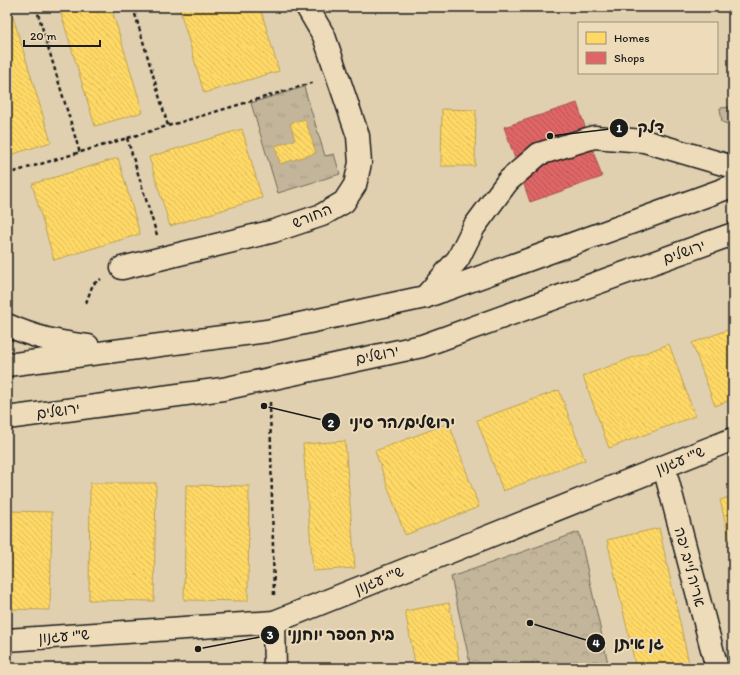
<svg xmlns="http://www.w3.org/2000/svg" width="740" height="675" font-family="Itim,'Playpen Sans Hebrew',sans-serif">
<defs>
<pattern id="grass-tufts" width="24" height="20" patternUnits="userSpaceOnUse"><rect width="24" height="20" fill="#c3b59a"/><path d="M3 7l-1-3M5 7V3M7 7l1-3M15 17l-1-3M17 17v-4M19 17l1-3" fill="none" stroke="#a79b84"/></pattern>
<pattern id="park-crowns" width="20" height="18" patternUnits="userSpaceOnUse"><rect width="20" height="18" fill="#c3b59a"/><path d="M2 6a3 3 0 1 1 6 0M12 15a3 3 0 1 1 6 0" fill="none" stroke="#a79b84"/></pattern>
<pattern id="homes-back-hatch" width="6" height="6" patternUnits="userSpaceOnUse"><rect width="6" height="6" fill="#ffd966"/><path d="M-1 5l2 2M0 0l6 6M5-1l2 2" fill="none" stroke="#daba58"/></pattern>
<pattern id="shops-back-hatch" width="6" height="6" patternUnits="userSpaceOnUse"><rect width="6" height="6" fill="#e06666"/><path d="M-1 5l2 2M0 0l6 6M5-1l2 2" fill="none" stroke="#b55353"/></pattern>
</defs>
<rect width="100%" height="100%" fill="#e0d0b0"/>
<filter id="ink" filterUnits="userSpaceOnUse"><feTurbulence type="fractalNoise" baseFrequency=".025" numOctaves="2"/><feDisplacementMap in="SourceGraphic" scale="8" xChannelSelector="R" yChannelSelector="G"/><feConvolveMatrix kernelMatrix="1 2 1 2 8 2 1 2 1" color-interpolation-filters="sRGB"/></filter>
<g filter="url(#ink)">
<g fill="url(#grass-tufts)" stroke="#70685b">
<path d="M304,87L325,156L334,154L340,174L278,193L251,103Z"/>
<path d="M733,107V126L722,122L720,108Z"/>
</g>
<path fill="url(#park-crowns)" stroke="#70685b" d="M579,532L609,668H471L451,577Z"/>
<g fill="url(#homes-back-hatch)" stroke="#bba050">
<path d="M7,7H10L51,142L7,156Z"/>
<path d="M59,7H111L143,112L95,126Z"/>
<path d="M179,7H260L279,71L204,93Z"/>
<path d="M442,109L476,110L475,166H441Z"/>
<path d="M305,119L316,153L280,164L275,146L295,140L290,123Z"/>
<path d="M242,129L262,198L170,226L149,157Z"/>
<path d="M118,158L140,234L54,260L32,184Z"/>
<path d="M733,328V399L715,406L692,343Z"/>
<path d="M669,344L695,416L609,448L583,376Z"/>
<path d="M559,390L585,460L503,491L477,420Z"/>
<path d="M449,423L479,507L405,535L375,451Z"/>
<path d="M345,441L355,568L313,571L303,444Z"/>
<path d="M90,483H156L154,601L89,600Z"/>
<path d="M186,485L249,486L248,601L184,600Z"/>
<path d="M733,496V544L731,545L720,500Z"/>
<path d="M7,511L52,512L50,610L7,609Z"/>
<path d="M659,528L690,668H636L607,540Z"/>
<path d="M449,603L459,660L416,668L405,611Z"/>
</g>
<path fill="url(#shops-back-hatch)" stroke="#a55050" d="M577,103L602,177L530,202L504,127Z"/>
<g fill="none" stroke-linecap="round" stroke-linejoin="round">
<g stroke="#1c1c1c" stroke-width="25">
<g id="minor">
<path d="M122,268L274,231L322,215L344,202L355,185L360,163L358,136L324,36L307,7"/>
<path d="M425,297L458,259L474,227L508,181L539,154L594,137L644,141L733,167"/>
<path d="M664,467L717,668"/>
<path d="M274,622L275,668"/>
<path d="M7,640L274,622L733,439"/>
</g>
</g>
<g stroke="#1c1c1c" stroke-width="25">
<g id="major">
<path d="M7,325C36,338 57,342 88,346"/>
<path d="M7,365L267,331L425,297L733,186"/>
<path d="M7,418L223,389L422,346L733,234"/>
</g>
</g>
<g stroke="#1c1c1c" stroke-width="2.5" stroke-dasharray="4 3" stroke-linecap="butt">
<path d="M36,7L80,153"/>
<path d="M135,14L168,126"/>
<path d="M127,138L157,235"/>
<path d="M7,174L315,82"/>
<path d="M86,303L93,284L101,279"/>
<path d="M270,402L274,597"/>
</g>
<use href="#minor" stroke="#eddbb9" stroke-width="22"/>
<use href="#major" stroke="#eddbb9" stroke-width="22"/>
</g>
</g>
<g text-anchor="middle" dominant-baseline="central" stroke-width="4" stroke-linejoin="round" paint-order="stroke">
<g font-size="15" fill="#1c1c1c" stroke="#eddbb9">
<text transform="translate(312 216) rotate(-22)">החורש</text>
<text transform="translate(684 252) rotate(-20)">ירושלים</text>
<text transform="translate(377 355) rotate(-12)">ירושלים</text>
<text transform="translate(58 411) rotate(-8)">ירושלים</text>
<text transform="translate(680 460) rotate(-22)">ש"י עגנון</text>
<text transform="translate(690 567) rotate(75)">אריה לייב יפה</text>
<text transform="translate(379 580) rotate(-22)">ש"י עגנון</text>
<text transform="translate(64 636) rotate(-4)">ש"י עגנון</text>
</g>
</g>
<path fill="none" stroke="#1c1c1c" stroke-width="1.5" d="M550 136L619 128M264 406L331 422M198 649L270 635M530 623L596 643"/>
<g fill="#1c1c1c" stroke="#eddbb9" stroke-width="1.5">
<circle cx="550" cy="136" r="4"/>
<circle cx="264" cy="406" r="4"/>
<circle cx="198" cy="649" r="4"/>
<circle cx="530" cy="623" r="4"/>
<circle cx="619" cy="128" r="10"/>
<circle cx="331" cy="422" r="10"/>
<circle cx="270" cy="635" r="10"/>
<circle cx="596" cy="643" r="10"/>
</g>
<g font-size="12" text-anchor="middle" font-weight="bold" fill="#fff">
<text x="619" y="132">1</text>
<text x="331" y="427">2</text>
<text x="270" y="639">3</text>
<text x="596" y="647">4</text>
</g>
<g font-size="16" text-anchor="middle" font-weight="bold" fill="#1c1c1c" stroke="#eddbb9" stroke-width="4" stroke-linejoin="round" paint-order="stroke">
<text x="651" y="133">דלק</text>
<text x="402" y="428">ירושלים/הר סיני</text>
<text x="341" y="640">בית הספר יוחנני</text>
<text x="639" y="649">גן איתן</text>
</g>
<rect width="740" height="675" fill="none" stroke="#eddbb9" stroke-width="24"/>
<rect x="12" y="12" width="716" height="651" fill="none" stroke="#1c1c1c" stroke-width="1.5" filter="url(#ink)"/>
<rect x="578" y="22" width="140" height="52" fill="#eddbb9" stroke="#998f7a"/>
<rect x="586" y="32" width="20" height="12" fill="#ffd966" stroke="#998f7a"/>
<text x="614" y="42" font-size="12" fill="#1c1c1c">Homes</text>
<rect x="586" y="52" width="20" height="12" fill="#e06666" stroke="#998f7a"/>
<text x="614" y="62" font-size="12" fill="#1c1c1c">Shops</text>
<path d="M24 40v6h76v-6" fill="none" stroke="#1c1c1c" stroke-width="2"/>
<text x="30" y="40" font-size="12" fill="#1c1c1c" stroke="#eddbb9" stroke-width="3" paint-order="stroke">20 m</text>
</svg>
